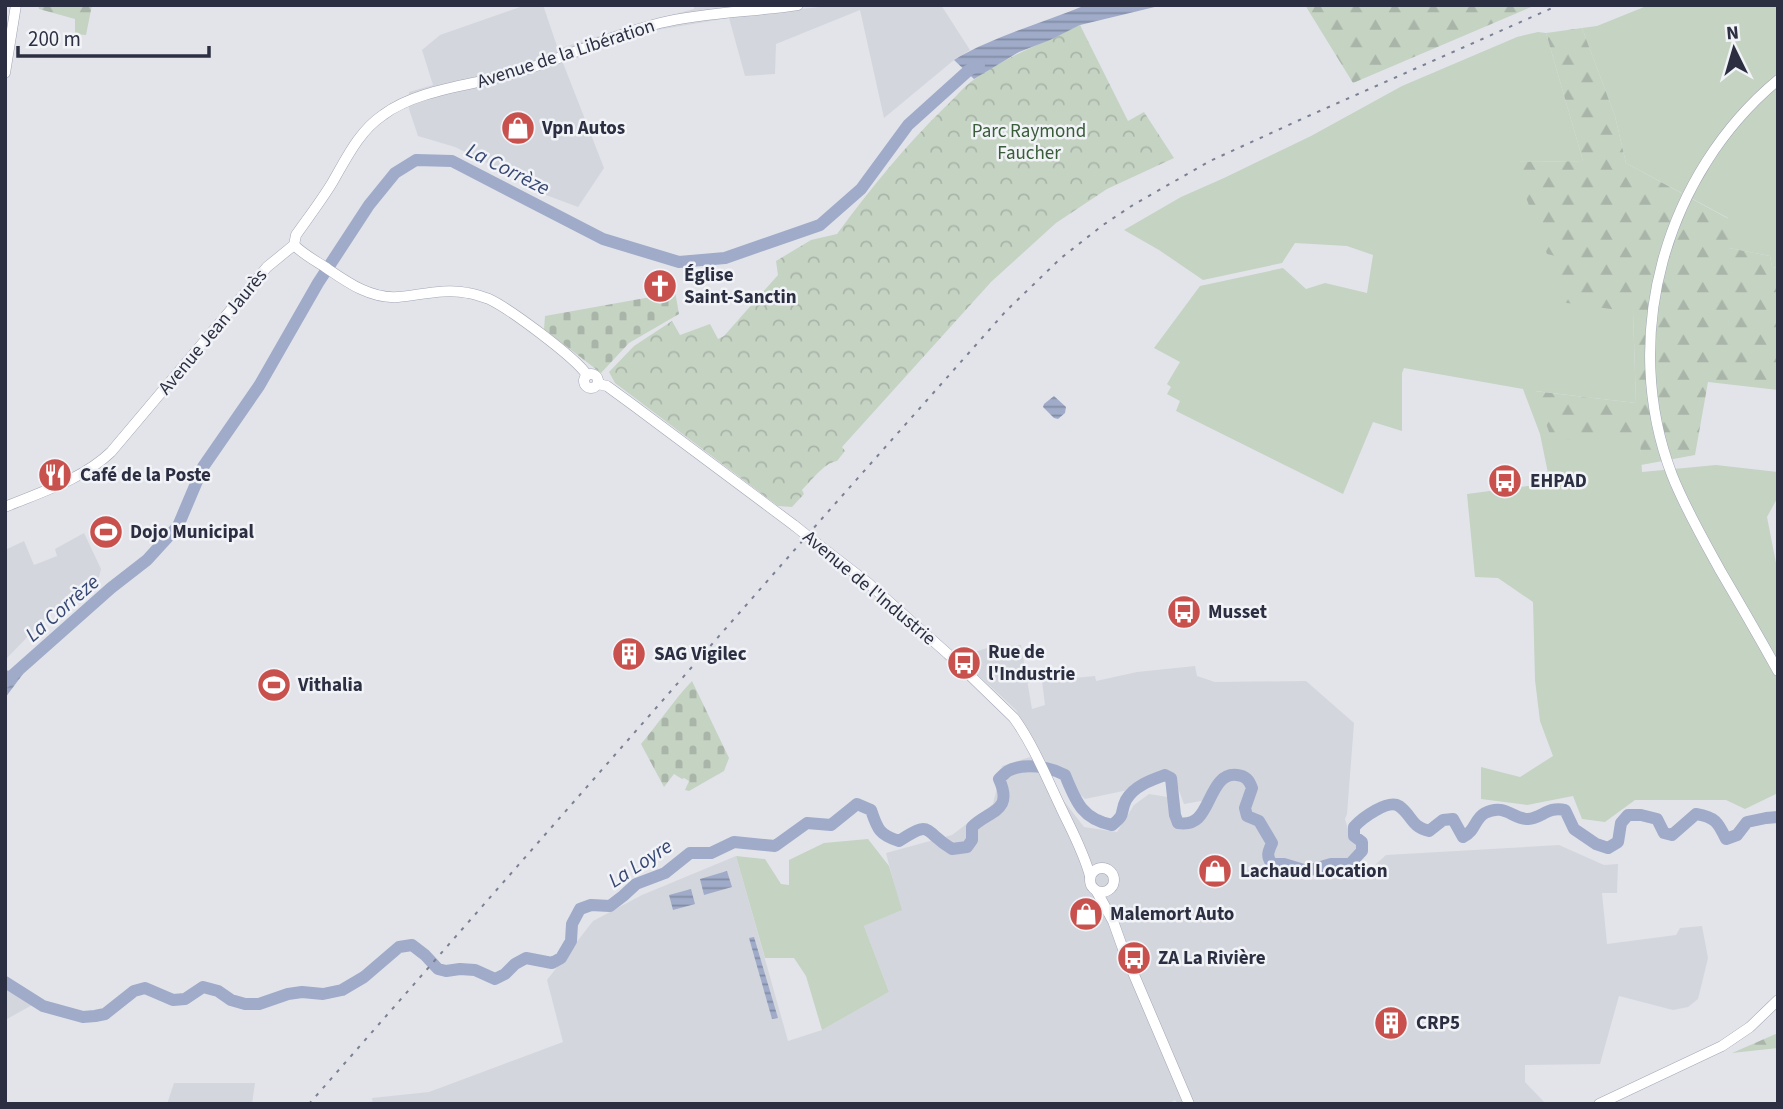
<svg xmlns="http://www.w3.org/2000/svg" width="1783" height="1109" font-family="'Source Sans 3',sans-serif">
<defs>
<pattern id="forest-firs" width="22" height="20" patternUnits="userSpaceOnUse" patternTransform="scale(1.75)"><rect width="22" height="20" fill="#c5d3c3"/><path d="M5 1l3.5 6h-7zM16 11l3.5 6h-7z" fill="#a9b5a9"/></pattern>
<pattern id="cemetery-stones" width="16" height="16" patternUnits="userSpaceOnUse" patternTransform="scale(1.75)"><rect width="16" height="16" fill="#c5d3c3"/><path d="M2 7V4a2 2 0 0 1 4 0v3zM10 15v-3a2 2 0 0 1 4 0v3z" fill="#a9b5a9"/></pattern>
<pattern id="park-crowns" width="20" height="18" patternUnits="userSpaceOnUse" patternTransform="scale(1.75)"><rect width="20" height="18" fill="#c5d3c3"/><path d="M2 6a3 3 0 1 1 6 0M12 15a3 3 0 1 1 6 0" fill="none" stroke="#a9b5a9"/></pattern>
<pattern id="water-rules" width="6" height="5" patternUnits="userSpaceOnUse" patternTransform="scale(1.75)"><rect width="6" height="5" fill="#9fabc8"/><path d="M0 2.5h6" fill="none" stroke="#828ca4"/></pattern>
</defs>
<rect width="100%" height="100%" fill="#e2e4ea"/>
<g fill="#d4d6de">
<path d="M526,5H543L558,49L633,25L694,9V5H800L801,9L838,5H941L970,50L954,60L884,118L860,10L776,44L775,74L745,76L729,18L657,30L563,63L604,168L578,207L538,192L491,165L455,147L418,136L409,109V92L433,85L422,50L440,35Z"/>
<path d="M84,533L101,569L99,577L77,591L36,628L5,660V550L24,541L34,565L57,556L55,549Z"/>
<path d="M1021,645L1032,709L1045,705L1042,681L1053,680L1095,676L1096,681L1137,672L1195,666L1197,676L1215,682L1306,681L1354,723L1347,814L1345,819L1350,836L1356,843L1359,850L1348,860H1330L1308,867L1284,860L1273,861L1271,853L1276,842L1271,830L1263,817L1251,812L1250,808L1255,788L1249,777L1242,774L1232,772L1221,777L1207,800L1184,804L1172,772H1162L1128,790L1085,799L1044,760L1016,710L959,657L987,648Z"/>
<path d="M1030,757L1084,827L1117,832L1134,805L1149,794L1168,797L1173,823L1187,826L1200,820L1224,781L1232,779H1240L1246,783L1248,790L1242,810L1244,819L1256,824L1264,834L1268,844L1263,852L1265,859L1272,868L1286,875L1306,880L1375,876L1376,864L1386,855L1559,845L1604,865L1618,864L1617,893H1602L1607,944L1676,935L1680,928L1702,926L1708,958L1698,999L1688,1007L1673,1010L1619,996L1600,1064L1525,1065V1082L1546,1104H1178L1175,1100L1168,1104H373L372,1098L429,1092L563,1042L547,980L593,921L642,895L736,856L788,1041L822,1030L889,992L864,926L901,910L886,853L952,835L993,804L1002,766Z"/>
<path d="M5,989L34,1004L5,1020Z"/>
<path d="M174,1083H255L252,1104H167Z"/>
</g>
<g fill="#c5d3c3">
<path d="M1649,5H1778V268L1772,267L1770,256L1729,248L1728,218L1626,163L1615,116L1582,28L1597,26Z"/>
<path d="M1538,32L1546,33L1583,161L1517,162L1560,256L1633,312L1636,403L1535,391L1640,438L1642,472L1716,465L1778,472V497L1767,517L1776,563L1778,564V793L1745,809L1726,800H1635L1605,822L1582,819L1573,796L1527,805L1481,799V767L1520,777L1553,756L1540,721L1535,680L1533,602L1498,578L1475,577L1467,494L1550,483L1540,434L1523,389L1404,368L1402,373V431L1373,422L1343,494L1176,411L1180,401L1167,394L1171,387L1167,384L1180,362L1154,348L1200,286L1283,268L1306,289L1325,283L1367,293L1373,255L1347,246L1295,243L1282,263L1203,280L1159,250L1124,230L1181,197L1224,178L1311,136L1402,86L1517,37Z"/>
<path d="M868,839L889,866L902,910L864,926L889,992L822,1030L806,976L794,958H765L736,856L765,859L781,884L789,885V860L824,843Z"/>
</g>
<g fill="url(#forest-firs)">
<path d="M38,5H92L86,35L75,34V19L39,9Z"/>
<path d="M1305,5H1536L1353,83Z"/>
<path d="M1582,28L1615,116L1626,163L1729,219V248L1770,256L1772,267L1778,268V390L1708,382L1695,455L1641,465L1640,438L1552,440L1534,391L1636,403L1633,312L1560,302V257L1547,254L1517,173L1516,162L1583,161L1546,33Z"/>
<path d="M1778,1033V1048L1732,1053Z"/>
</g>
<g fill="url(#cemetery-stones)">
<path d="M675,291L679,314L629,343L601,373L544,329L545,316L662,295Z"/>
<path d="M692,681L729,758L724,771L689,791L685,790L689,781L684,778L682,779L674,774L664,787L641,744C659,723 673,701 692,681Z"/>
</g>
<path fill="url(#park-crowns)" d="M1080,25L1128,121L1144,112L1174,158L1107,189L1056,223L991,282L842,447L845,451L837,461C824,463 812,480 802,490L804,494L792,507L778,506L615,383L609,372L634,346L672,321L680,335L710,324L718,339L724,336L778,275L776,261L811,240L837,234C870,189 905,146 944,108C955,98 964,86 976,78C1008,55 1045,43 1080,25Z"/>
<g fill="url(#water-rules)">
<path d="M1086,5H1163L1080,25L1050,40L1019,52L974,79L954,60C994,36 1043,23 1086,5Z"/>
<path d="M1054,396L1066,407L1065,413L1058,419L1054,418L1043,407L1044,404Z"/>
<path d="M5,670L23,674L5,698Z"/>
<path d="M727,871L732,887L704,895L700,879Z"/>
<path d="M691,889L695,904L673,910L669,895Z"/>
<path d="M754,937L778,1018L772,1019L749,938Z"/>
</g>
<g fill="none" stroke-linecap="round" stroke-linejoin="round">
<g stroke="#9fabc8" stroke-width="12">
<path d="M5,682L111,588L147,560L178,526L203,467L259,386L318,283L369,205L395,173L416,160L452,161L603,239L679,262L725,258L820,225L861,189L908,125L969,70L979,65"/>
<path d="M5,982L43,1006L83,1017L95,1016L105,1014L134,991L145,988L173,1000L185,999L203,987L218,991L231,1000L245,1004H259L288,994L302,992L323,994L342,990L364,977L399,947L412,945L425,955L438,969L446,971L460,969L475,970L495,979L505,974L515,964L526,958L552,963L561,958L571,941L572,924L580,909L591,905L610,906L623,896L636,884L665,873L690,853H711L734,842L775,846L807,823L831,825L857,804L871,810C877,828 879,835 899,841C932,819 923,831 952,849L967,847L972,840V827C989,810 1014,812 999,779C1002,776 1005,773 1008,771C1025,762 1050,767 1065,775C1076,802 1082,819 1112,825C1127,813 1119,814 1126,800C1134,786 1151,780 1165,775L1171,778L1175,815L1178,823C1185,824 1193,823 1198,818C1211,806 1214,772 1237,775C1246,776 1249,780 1252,788L1245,808L1247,816L1259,821L1272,843C1268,852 1266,856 1272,864H1284L1307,871L1331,864H1350L1362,851V842L1354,836V827C1362,818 1388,799 1399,806C1412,815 1410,826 1429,831L1443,820L1453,819L1463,837C1476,831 1474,819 1485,813C1505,803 1512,819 1528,819C1542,818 1548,806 1565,810L1574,829L1596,844L1608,848L1618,842L1621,823L1628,815H1641L1657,819L1664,833L1672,835L1696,814C1715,817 1718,822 1726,839L1737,835L1747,822L1766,818L1778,817"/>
</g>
<g stroke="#a2a6b5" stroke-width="11">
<g id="major">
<path d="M5,73L16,5"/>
<path d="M1778,80C1665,174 1619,337 1672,475C1685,508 1703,539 1720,570C1740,604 1759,637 1778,671"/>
<path d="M294,245C303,254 314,260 325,267C347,282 370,299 398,297C421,295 445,288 468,293C475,294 483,297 489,299C510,309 575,357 587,375"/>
<circle cx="591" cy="381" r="7"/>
<path d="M598,384L607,386L633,405L795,526"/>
<path d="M5,507C41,492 83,479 111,452L267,267L294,245L296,235C308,218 321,201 332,183C346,159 359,131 383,115C415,91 465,86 504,76C557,62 607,36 660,23C706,12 752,12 798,5"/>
<path d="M815,542L868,583L948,654L1014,718C1034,746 1047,779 1062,810C1072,831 1084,853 1090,876"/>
<circle cx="1102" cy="880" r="12"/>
<path d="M1097,892L1113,921L1123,949L1189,1104"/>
<path d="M1599,1104L1722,1046L1750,1027L1778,1000"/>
</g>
</g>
<use href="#major" stroke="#fff" stroke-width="10"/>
<path stroke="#7c8093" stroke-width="2" stroke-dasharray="3.5 7" stroke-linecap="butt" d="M309,1104L826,514L1006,311L1061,258L1103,225L1133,205L1210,161L1304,118L1559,5"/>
<g stroke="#a2a6b5" stroke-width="11" stroke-linecap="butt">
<path id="major-bridge" d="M795,526L815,542"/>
</g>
<use href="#major-bridge" stroke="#fff" stroke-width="10"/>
</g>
<defs>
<g id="shop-disc" transform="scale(1.75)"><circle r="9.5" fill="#c8504d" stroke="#f1f3f7"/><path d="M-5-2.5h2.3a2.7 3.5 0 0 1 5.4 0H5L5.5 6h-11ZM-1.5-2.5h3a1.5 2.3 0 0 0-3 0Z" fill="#fff"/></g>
<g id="church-disc" transform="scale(1.75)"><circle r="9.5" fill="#c8504d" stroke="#f1f3f7"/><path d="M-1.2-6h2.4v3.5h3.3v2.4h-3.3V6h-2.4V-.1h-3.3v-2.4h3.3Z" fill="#fff"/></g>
<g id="restaurant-disc" transform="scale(1.75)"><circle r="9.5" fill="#c8504d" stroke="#f1f3f7"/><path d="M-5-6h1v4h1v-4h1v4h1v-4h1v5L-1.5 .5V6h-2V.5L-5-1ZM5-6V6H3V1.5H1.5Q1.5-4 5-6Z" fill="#fff"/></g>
<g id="bus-disc" transform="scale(1.75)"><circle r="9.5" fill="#c8504d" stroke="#f1f3f7"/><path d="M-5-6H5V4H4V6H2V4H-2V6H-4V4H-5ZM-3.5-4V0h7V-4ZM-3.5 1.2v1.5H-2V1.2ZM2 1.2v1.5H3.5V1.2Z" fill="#fff"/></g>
<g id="stadium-disc" transform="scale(1.75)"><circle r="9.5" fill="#c8504d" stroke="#f1f3f7"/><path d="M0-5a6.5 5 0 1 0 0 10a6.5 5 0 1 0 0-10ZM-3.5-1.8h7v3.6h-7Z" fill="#fff"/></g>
<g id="building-disc" transform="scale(1.75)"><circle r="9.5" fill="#c8504d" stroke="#f1f3f7"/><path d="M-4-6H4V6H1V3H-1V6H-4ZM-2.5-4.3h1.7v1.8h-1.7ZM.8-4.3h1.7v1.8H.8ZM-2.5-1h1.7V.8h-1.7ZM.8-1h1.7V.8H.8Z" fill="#fff"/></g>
</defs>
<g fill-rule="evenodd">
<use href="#shop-disc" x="518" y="128"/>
<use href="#church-disc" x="660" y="286"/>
<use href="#restaurant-disc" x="55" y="475"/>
<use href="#bus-disc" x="1505" y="481"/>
<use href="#stadium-disc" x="106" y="532"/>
<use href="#bus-disc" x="1184" y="612"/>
<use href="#building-disc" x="629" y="654"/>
<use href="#bus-disc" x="964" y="663"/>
<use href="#stadium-disc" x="274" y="685"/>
<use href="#shop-disc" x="1215" y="871"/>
<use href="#shop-disc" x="1086" y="914"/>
<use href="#bus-disc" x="1134" y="958"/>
<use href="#building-disc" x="1391" y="1023"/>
</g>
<g text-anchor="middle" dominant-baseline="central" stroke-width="5" stroke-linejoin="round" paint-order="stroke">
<g font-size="19" fill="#2b2f41" stroke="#f1f3f7">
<text transform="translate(566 54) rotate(-18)">Avenue de la Libération</text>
<text transform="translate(213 332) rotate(-50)">Avenue Jean Jaurès</text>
<text transform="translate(869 588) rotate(40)">Avenue de l'Industrie</text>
</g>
<g font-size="19" font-weight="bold" fill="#2b2f41" stroke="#f1f3f7" text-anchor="start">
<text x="542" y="128">Vpn Autos</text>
<text x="684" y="275">Église<tspan x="684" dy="22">Saint-Sanctin</tspan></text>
<text x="80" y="475">Café de la Poste</text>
<text x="1530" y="481">EHPAD</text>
<text x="130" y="532">Dojo Municipal</text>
<text x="1208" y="612">Musset</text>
<text x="988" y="652">Rue de<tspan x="988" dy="22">l'Industrie</tspan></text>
<text x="654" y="654">SAG Vigilec</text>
<text x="298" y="685">Vithalia</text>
<text x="1240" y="871">Lachaud Location</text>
<text x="1110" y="914">Malemort Auto</text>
<text x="1158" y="958">ZA La Rivière</text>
<text x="1416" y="1023">CRP5</text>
</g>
<g font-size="19" fill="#395c39" stroke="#f1f3f7">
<text x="1029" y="131">Parc Raymond<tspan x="1029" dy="22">Faucher</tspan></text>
</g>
<g font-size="21" font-style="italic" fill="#364773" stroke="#f1f3f7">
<text transform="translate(508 169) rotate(27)">La Corrèze</text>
<text transform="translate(62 608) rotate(-41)">La Corrèze</text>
<text transform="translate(640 863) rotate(-33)">La Loyre</text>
</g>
</g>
<rect width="1783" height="1109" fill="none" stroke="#2b2f41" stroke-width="14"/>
<g transform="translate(1734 49) rotate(355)" stroke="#f1f3f7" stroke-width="5" paint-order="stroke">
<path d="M0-5L12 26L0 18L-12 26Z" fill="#2b2f41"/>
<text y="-10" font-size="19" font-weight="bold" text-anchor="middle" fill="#2b2f41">N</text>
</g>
<path d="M18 46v10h191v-10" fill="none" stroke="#2b2f41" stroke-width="3.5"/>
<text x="28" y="46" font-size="21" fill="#2b2f41" stroke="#f1f3f7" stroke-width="5" paint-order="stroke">200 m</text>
</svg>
